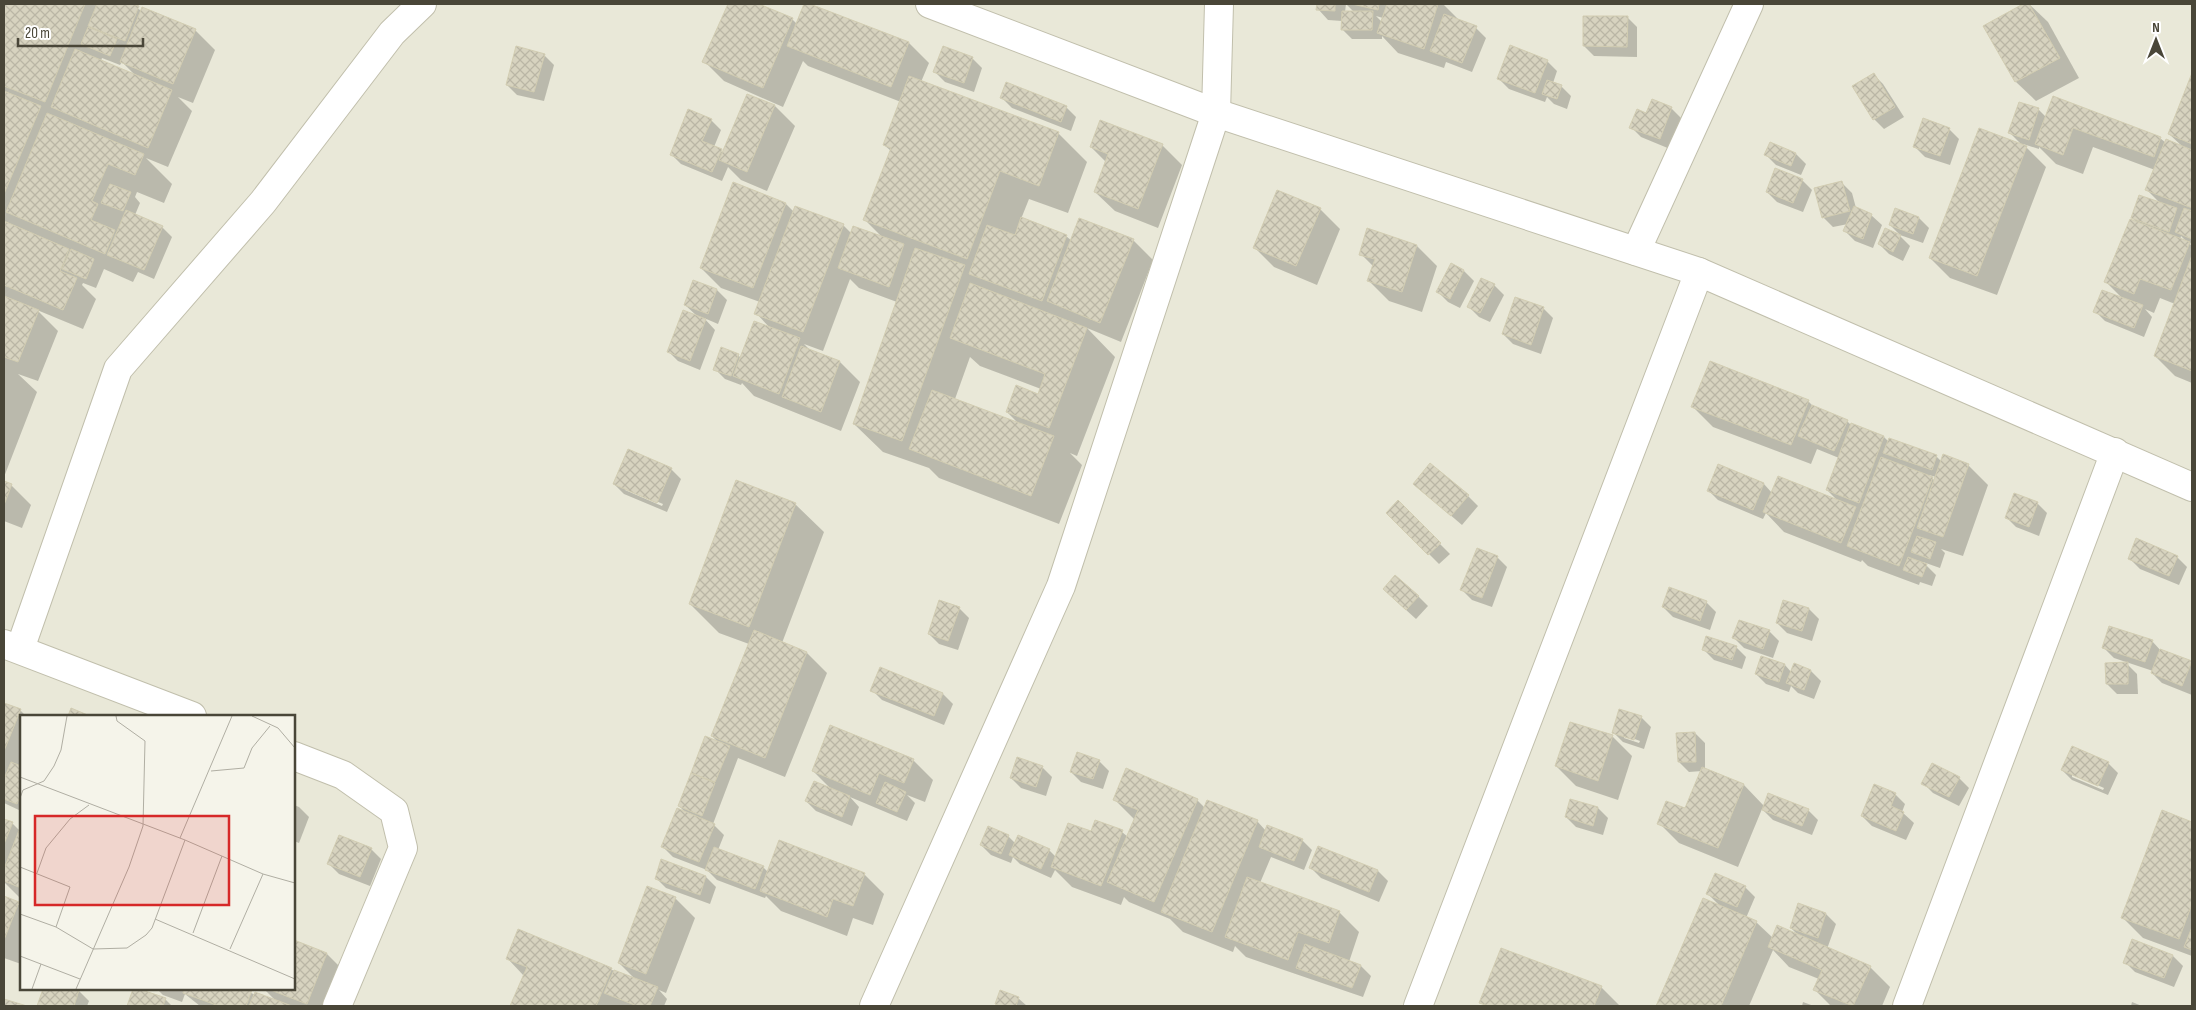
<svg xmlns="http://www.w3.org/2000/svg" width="2196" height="1010" font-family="'Sofia Sans Condensed',sans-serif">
<defs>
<pattern id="building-cross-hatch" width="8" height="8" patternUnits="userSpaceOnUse" patternTransform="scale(1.25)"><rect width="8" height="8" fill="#d7d3bf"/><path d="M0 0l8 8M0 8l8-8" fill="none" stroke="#bab6a5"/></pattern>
</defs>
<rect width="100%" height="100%" fill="#f5f4ea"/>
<path fill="#e9e8d8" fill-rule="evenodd" d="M4,4H2192V1006H4ZM21,716H294V989H21Z"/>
<g fill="#0003" fill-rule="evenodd">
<path d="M4,4H129L142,11L195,30L215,50L193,103L178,97L192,111L168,167L146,158L172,184L164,203L137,192L135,197L140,203L135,215L162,227L172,237L154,279L138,272L133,282L104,269L96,288L83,283L82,285L96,299L83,329L37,310L58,331L38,381L18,374L37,392L4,477ZM102,58L120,65L122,62L135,75L101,61Z"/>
<path d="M729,4H755L792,19L797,24L807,4L909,43L929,63L921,82L1058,133L1087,162L1068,213L1029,199L1021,219L1066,236L1072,241L1133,240L1153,260L1121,342L1087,328L1115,357L1077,456L1070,453L1082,465L1059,524L939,478L929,468L883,452L854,424L897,302L859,288L850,279L823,351L804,344L812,352L840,362L860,382L841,431L754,396L742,383L741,385L725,379L715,369L738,355L741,358L770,328L756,313L760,302L721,288L701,268L786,204L794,212L843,225L851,233L883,238L865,220L891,151L884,145L901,102L808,66L803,61L783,107L724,81L704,61ZM970,357L980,366L1041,389L1038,395L1007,412L1019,424L955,399Z"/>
<path d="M1318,4H1443L1459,20L1476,28L1486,38L1472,72L1446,62L1444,68L1398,53L1382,36V39H1352L1342,29V21L1328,20L1318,9ZM1346,4L1354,12H1345ZM1376,16L1383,18L1382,22Z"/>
<path d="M2025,4H2029L2048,22L2079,78L2036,101L2016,82L1985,26Z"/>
<path d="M1627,17L1637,27V57L1594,56L1584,46Z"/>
<path d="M544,55L554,65L544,101L517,95L507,85Z"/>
<path d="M972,58L982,68L974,92L945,82L935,72Z"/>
<path d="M1547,61L1557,71L1553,83L1561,86L1571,96L1567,109L1554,104L1547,97L1545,102L1509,89L1499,79Z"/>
<path d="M1873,74L1883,84L1904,117L1884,129L1874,119Z"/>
<path d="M2192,76V244L2189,243L2192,246V383L2175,376L2155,356L2175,304L2160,298L2154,313L2145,309L2152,317L2144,337L2105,321L2095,311L2123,299L2106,282L2138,223L2132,218L2160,203L2147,190L2155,170L2093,147L2083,174L2056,164L2039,147V149L2023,144L2046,167L1997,295L1950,278L1930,258L2022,145L2010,133L2020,103L2039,110L2046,117L2160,138L2166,143L2183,147L2169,134ZM2181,236L2187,242L2180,240Z"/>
<path d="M748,96L775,106L795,126L767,191L741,180L728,167L722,181L681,164L671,154L711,120L721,130L714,147L724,153Z"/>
<path d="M1002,98L1066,107L1076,117L1071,131L1012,108Z"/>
<path d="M1671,108L1681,118L1670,149L1641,137L1631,127L1647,115Z"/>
<path d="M1949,129L1959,139L1950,165L1925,157L1915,147Z"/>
<path d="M1770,143L1796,154L1806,164L1801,175L1776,165L1766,155Z"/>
<path d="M1162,145L1182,165L1158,228L1115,211L1095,192L1106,162L1091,147Z"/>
<path d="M1802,180L1812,190L1803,212L1777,202L1767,192Z"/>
<path d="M1842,183L1852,193L1856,208L1871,215L1882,225L1873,248L1855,241L1845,231L1848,224L1833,227L1823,217Z"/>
<path d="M1320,209L1340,229L1317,285L1274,267L1254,247Z"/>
<path d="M1896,209L1919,218L1929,228L1923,243L1900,235L1890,225Z"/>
<path d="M1900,236L1910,246L1903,261L1889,254L1879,244Z"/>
<path d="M1417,246L1437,266L1422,312L1389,301L1369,281L1374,267L1361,254Z"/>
<path d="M1451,265L1464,271L1474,281L1460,308L1448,302L1438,292Z"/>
<path d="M694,282L717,290L727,300L718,324L704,318L715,330L700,370L678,361L668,351L697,316L685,305Z"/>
<path d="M1494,285L1504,295L1490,322L1479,317L1469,307Z"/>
<path d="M1543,308L1553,318L1541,354L1513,344L1503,334Z"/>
<path d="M1808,401L1814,407L1847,421L1850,424L1884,437L1889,442L1936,456L1942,462L1968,465L1988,485L1963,556L1941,549L1945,553L1940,568L1923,562L1936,575L1932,586L1920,582L1919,585L1868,566L1862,560L1861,562L1784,532L1766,513L1763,519L1718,500L1708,490L1719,466L1764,484L1772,493L1838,501L1827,490L1839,458L1817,449L1811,464L1713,427L1693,407ZM1929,475L1936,477L1935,481Z"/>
<path d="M671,469L681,479L667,512L624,494L614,484ZM625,488L663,504L662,506L625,490Z"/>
<path d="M4,482L11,485L31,505L22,528L4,521Z"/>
<path d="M1414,484L1468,496L1478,506L1462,525Z"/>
<path d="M1398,502L1450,554L1439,564L1388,513Z"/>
<path d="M2037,503L2047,513L2039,536L2016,527L2006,517Z"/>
<path d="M795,504L824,532L782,643L807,653L827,673L785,777L738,758L713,824L724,835L718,850L763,867L768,872L864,874L884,894L873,925L853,918L847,936L781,911L766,896L765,898L717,880L707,870L673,857L663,847L687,814L679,806L706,738L719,743L712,736L749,644L719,633L690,604Z"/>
<path d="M1497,557L1507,567L1492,607L1472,600L1462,590Z"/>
<path d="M2177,557L2187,567L2179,585L2140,569L2130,559Z"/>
<path d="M1418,596L1428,606L1416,619L1394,599Z"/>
<path d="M1706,602L1716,612L1710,630L1673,617L1663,607Z"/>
<path d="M959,608L969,618L958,650L939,644L929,634Z"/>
<path d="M1809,609L1819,619L1812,641L1787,633L1777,623Z"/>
<path d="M1769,631L1779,641L1773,658L1744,648L1734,638Z"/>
<path d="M2152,641L2162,652L2192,663V695L2162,683L2152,673L2153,671L2114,658L2104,648Z"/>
<path d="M1736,647L1746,657L1742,669L1714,660L1704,650Z"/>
<path d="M1762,658L1785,665L1792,673L1795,665L1811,671L1821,681L1814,699L1798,693L1791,686L1789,692L1766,684L1756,674Z"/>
<path d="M2127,664L2137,674L2138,694H2117L2107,684Z"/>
<path d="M872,690L943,694L953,704L944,725L882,700Z"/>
<path d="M4,704L20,710L26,716H21V811L4,803Z"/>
<path d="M1641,717L1651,727L1644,749L1623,742L1613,732ZM1624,735L1640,741L1639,743L1624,738Z"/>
<path d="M1695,733L1705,743V770L1744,785L1764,806L1808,810L1818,820L1812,835L1773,820L1762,809L1738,867L1679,843L1659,823L1686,810L1702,771L1689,772L1679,762Z"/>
<path d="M1612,736L1632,756L1618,800L1576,786L1556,766Z"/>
<path d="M913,760L933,780L925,802L907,795L915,803L907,821L850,797L859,807L852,826L816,811L806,801L832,790L813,771Z"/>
<path d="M1099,761L1109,771L1103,789L1081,782L1071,772Z"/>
<path d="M2108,763L2118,773L2108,795L2072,780L2062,770ZM2072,774L2104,788L2103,790L2072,777Z"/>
<path d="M1042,767L1052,777L1046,796L1021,788L1011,778Z"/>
<path d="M1959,778L1969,788L1959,806L1933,793L1923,783Z"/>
<path d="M1895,794L1905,804L1902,812L1914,823L1906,840L1872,826L1862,816Z"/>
<path d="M1115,800H1197L1205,808L1257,821L1266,831L1302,840L1312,850L1304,870L1271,857L1260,883L1339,912L1359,932L1349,962L1361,966L1371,976L1363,997L1246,957L1235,946L1233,952L1183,932L1170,919L1129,902L1124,897L1121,905L1072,887L1055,870L1051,878L1020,864L1013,857L1011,863L991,855L981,845L1008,836L1015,843L1049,850L1056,857L1092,833L1122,832L1128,837L1135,820Z"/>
<path d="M294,805L299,807L309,817L299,843L294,841Z"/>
<path d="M1598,808L1608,818L1603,835L1576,827L1566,817Z"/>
<path d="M2162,812L2192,823V956L2143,938L2123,918Z"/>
<path d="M4,820L12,823L20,831L21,828V899L4,882Z"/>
<path d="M1319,848L1378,871L1388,881L1379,902L1321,878L1311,868Z"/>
<path d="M371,849L381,859L370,886L339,874L329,864Z"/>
<path d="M662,860L706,877L716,887L710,904L666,888L656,878Z"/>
<path d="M1745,887L1755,897L1746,918L1756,922L1773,938L1800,937L1791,928L1799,905L1826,914L1836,924L1827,949L1870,967L1890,987L1882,1006H1831L1814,989L1819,979L1789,967L1773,950L1749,1006H1658L1703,900L1721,907L1708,894Z"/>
<path d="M4,898L21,906V964L4,958Z"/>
<path d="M675,898L695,918L666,993L659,990L667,999L664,1006H512L524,976L507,958L519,931L636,980L619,963Z"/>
<path d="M294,941L327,954L347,974L334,1006H200L185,994L182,1002L163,995L157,989H244L255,995L277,1002L264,989H294Z"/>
<path d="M2133,941L2173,956L2183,966L2174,987L2135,972L2125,962Z"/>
<path d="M1601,987L1620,1006H1485L1481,1002Z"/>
<path d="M44,989H73L79,991L89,1001L87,1006H38Z"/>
<path d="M134,989L165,999L172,1006H128Z"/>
<path d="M1018,998L1027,1006H999L996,1004Z"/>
<path d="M1803,1002L1814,1006H1802Z"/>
<path d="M2132,1002L2142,1006H2131Z"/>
</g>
<g fill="url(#building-cross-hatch)" stroke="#d2cdb2">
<path d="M4,4H85L45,102L4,86Z"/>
<path d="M97,4H132L139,6L125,41L88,26Z"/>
<path d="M728,4H759L793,18L763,88L702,62Z"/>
<path d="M804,4H810L909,42L891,87L787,46Z"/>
<path d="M1317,4H1335V11L1316,10Z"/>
<path d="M1352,4H1379L1378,10Z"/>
<path d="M1387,4H1438L1424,49L1377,33Z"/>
<path d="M2023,4H2029L2060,58L2015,82L1983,26Z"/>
<path d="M142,7L196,29L173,84L120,62Z"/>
<path d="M1342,11H1373L1372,30H1341Z"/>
<path d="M1444,14L1477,26L1462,63L1430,51Z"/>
<path d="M1583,16H1628L1627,47L1583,46Z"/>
<path d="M88,27L117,39L110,56L81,44Z"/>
<path d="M1510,45L1548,60L1535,93L1497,79Z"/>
<path d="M516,46L545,54L534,92L506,85Z"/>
<path d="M943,46L973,57L964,83L933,72Z"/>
<path d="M75,49L172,90L148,148L51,107Z"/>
<path d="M1874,73L1895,107L1873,120L1852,86Z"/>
<path d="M2192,73V144L2168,134Z"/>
<path d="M909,76L1059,132L1039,186L1000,171L967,259L863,220L891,148L883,145Z"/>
<path d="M1547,80L1562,85L1557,99L1542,94Z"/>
<path d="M1006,82L1067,106L1061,122L1000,98Z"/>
<path d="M4,91L41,106L4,194Z"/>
<path d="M747,94L775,105L747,172L719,160Z"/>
<path d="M2053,96L2161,137L2154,157L2073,128L2063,155L2035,144Z"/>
<path d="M1652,99L1672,107L1660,139L1629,128L1637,109L1646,113Z"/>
<path d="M2019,102L2039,108L2029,140L2008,133Z"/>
<path d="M688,109L712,119L702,141L722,149L712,172L670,155Z"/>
<path d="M47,113L144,154L135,175L108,164L92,201L98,204L91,220L115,230L105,254L6,212Z"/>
<path d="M1923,118L1950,128L1940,156L1913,147Z"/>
<path d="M1100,120L1163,144L1138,209L1094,192L1108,154L1090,147Z"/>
<path d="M1979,128L2027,146L1977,276L1929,258Z"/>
<path d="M2166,139L2192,150V208L2145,190Z"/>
<path d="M1770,142L1796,153L1791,166L1764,155Z"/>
<path d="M1775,168L1803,179L1793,203L1766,192Z"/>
<path d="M1842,181L1850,211L1822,218L1814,188Z"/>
<path d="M733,182L786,203L753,288L700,268Z"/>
<path d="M110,184L131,192L123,211L101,203Z"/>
<path d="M1277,190L1321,208L1296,266L1253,248Z"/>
<path d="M2139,195L2177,208L2169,232L2131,218Z"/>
<path d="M795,206L844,224L803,332L754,314Z"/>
<path d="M1854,206L1872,214L1863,239L1843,231Z"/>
<path d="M1895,208L1919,217L1913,234L1889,225Z"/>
<path d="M2184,208L2192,211V239L2175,232Z"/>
<path d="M126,210L163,226L144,270L107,255Z"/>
<path d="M1021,217L1067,235L1042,301L969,274L987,225L1015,235Z"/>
<path d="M1079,218L1134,239L1100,323L1047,301Z"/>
<path d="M2130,219L2190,242L2171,290L2140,279L2134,294L2104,282Z"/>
<path d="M4,221L69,249L60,271L77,278L63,310L4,285Z"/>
<path d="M853,226L904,244L889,287L838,268Z"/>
<path d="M1367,228L1417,245L1402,292L1367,281L1375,259L1359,255Z"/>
<path d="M1885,228L1901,235L1893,252L1878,244Z"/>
<path d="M915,248L965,265L902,441L853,424Z"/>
<path d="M71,249L94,259L86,279L62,269Z"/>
<path d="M2192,255V371L2154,356Z"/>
<path d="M1451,263L1464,270L1450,299L1436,292Z"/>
<path d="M1481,278L1495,284L1480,313L1467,307Z"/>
<path d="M693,280L717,289L708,314L684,305Z"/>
<path d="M970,283L1087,328L1049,428L1006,412L1016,385L1038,394L1045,374L950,338Z"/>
<path d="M2102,290L2143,305L2134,328L2093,312Z"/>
<path d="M4,296L39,310L18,362L4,357Z"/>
<path d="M1515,297L1544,307L1531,345L1502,334Z"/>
<path d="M683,310L706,319L690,361L667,352Z"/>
<path d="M754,321L800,338L779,394L733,376Z"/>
<path d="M801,346L840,361L821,412L782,397Z"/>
<path d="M721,347L739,354L731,376L713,370Z"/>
<path d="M1710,361L1809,400L1791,445L1691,407Z"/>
<path d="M932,390L1054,436L1031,496L909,449Z"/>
<path d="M1812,405L1848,420L1834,451L1798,436Z"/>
<path d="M1851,423L1884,436L1859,503L1826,490Z"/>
<path d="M1889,438L1937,455L1932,470L1883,453Z"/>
<path d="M628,449L672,468L657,503L613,484Z"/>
<path d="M1943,454L1969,464L1943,537L1917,528Z"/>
<path d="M1881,457L1933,477L1899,566L1847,546Z"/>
<path d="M1430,463L1469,495L1451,516L1413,484Z"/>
<path d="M1718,464L1764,483L1753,510L1707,491Z"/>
<path d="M1778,476L1856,507L1841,543L1763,512Z"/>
<path d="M736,480L796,503L749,627L689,604Z"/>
<path d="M4,481L12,484L4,505Z"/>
<path d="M2014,493L2038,502L2029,527L2005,518Z"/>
<path d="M1398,500L1441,543L1428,555L1386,513Z"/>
<path d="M1917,536L1936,542L1930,559L1911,552Z"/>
<path d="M2136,538L2178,556L2169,576L2128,559Z"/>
<path d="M1477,548L1498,556L1482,598L1460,590Z"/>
<path d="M1908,557L1927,564L1922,577L1903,570Z"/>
<path d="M1395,575L1419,596L1406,610L1383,589Z"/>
<path d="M1669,587L1707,601L1700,621L1662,607Z"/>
<path d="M939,600L960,607L948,641L928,634Z"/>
<path d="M1783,600L1809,608L1802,631L1776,623Z"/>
<path d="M1739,620L1770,630L1763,649L1732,638Z"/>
<path d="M2109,626L2153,640L2145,662L2102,648Z"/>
<path d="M754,630L807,652L765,758L711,736Z"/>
<path d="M1706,636L1737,646L1732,660L1702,650Z"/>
<path d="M2160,649L2192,661L2182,686L2151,673Z"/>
<path d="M1761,656L1785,664L1779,682L1755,674Z"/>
<path d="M2128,662V684H2106L2105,663Z"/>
<path d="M1794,663L1811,670L1804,690L1786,683Z"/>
<path d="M880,667L943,693L934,716L870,691Z"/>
<path d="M4,703L21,709L4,751Z"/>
<path d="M71,708L90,716H68Z"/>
<path d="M1619,709L1642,716L1634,740L1612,733Z"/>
<path d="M1570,722L1613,735L1598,781L1555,766Z"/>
<path d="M830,725L914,759L904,783L879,773L870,795L812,771Z"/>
<path d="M1695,732L1696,762H1678L1676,733Z"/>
<path d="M705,736L730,746L715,782L691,773Z"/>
<path d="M2072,746L2109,762L2098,786L2061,770Z"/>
<path d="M1077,752L1100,760L1093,779L1070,772Z"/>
<path d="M1017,757L1043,766L1036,787L1010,778Z"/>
<path d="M11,762L21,766V794L17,804L4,799V779Z"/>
<path d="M1932,763L1960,777L1949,797L1921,784Z"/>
<path d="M1702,767L1744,784L1718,848L1657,824L1666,801L1685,808Z"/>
<path d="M1126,768L1198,799L1154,902L1107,882L1138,810L1113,800Z"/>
<path d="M691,773L715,783L702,816L678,806Z"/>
<path d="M814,781L850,796L842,817L805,801Z"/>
<path d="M885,782L906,792L897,812L876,803Z"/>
<path d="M1874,784L1896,793L1891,806L1904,812L1896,831L1861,816Z"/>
<path d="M1768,793L1809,809L1802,826L1762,810Z"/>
<path d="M1570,799L1598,807L1593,826L1565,817Z"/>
<path d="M1207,800L1258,820L1212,932L1161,912Z"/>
<path d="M677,808L715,824L699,862L661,847Z"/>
<path d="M2162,810L2192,822V904L2179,939L2121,918Z"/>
<path d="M4,819L13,822L4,844Z"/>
<path d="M1095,820L1123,830L1101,886L1051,867L1068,823L1091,831Z"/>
<path d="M21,825V888L4,881V869Z"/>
<path d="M1267,825L1303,839L1294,861L1259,847Z"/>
<path d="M988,826L1009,835L1001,854L980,845Z"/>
<path d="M339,835L372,848L360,877L327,864Z"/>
<path d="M1018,835L1050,849L1041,869L1009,855Z"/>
<path d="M779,840L865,873L853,906L833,899L827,917L760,891Z"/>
<path d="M1318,846L1378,870L1369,892L1309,868Z"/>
<path d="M714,847L764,866L755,889L705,870Z"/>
<path d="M661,859L706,876L700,895L655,879Z"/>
<path d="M1715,873L1746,886L1737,907L1706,894Z"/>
<path d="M1247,877L1340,911L1329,943L1298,932L1288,960L1225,937Z"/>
<path d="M647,886L676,897L646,974L618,963Z"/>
<path d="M4,896L19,902L4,940Z"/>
<path d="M1703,898L1757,921L1721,1006H1656Z"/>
<path d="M1798,903L1826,913L1818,938L1790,928Z"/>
<path d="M1777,925L1871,966L1853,1006L1813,990L1822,970L1768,947Z"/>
<path d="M2192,927V950L2184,947Z"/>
<path d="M518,929L612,968L596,1006H510L527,967L506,959Z"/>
<path d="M2132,939L2173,955L2164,978L2123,963Z"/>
<path d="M294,940L327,953L307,1004L268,989H294Z"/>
<path d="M1305,944L1361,965L1352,988L1296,968Z"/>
<path d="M1501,948L1602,986L1594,1006H1489L1479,1003Z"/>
<path d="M614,970L658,987L650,1006H637L604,993Z"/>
<path d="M43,989H77L79,990L74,1006H37Z"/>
<path d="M133,989H139L166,998L163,1006H127Z"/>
<path d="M184,989H247L252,990L246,1006H219L183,993Z"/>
<path d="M1000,990L1019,997L1016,1006H1000L995,1004Z"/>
<path d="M255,992L292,1006H249Z"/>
<path d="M4,999L27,1006H4Z"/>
</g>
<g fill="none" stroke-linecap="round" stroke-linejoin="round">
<g stroke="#c1bfac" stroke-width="30">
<g id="minor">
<path d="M930,4L1216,113L1699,272L2192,487"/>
<path d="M1636,251L1749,4"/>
<path d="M4,644L192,716"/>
<path d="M20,649L118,369L263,202L392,33L422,4"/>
<path d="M294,756L343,775L394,811L403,848L337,1006"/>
<path d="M874,1006L1061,586L1216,113L1219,4"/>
<path d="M1418,1006L1699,272"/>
<path d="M1907,1006L2115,452"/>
</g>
</g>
<use href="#minor" stroke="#fff" stroke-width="28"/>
</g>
<g transform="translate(20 715)">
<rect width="275" height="275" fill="#f5f4ea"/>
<path fill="none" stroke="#b0aea3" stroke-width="1" d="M232,1L258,13L275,33M191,56L224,53L232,33L250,11M0,62L165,125L243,159L275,168M0,83L3,75L24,66L34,51L41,35L47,1M160,123L212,1M0,152L50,172L36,212M17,158L26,133L50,104L69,90M0,199L36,212L73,234L107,233L126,220L132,213L165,125M135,204L275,264M173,218L202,141M210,234L243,159M0,241L60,264M12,274L21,249M56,274L109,152L123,111L125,26L97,6L96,1"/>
<path fill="#d62828" fill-opacity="0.15" stroke="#d62828" stroke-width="2.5" d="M15,101H209V190H15Z"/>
<rect width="275" height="275" fill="none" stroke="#494638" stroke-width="2.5"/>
</g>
<rect width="2196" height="1010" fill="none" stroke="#494638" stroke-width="10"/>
<g transform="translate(2156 40)" stroke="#ffffff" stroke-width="4" paint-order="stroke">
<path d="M0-4L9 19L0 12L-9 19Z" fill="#494638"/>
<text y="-8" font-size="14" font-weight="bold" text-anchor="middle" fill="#494638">N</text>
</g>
<path d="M18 38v8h125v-8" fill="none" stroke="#494638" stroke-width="2.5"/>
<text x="25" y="38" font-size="15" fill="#494638" stroke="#ffffff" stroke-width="4" paint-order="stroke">20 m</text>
</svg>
